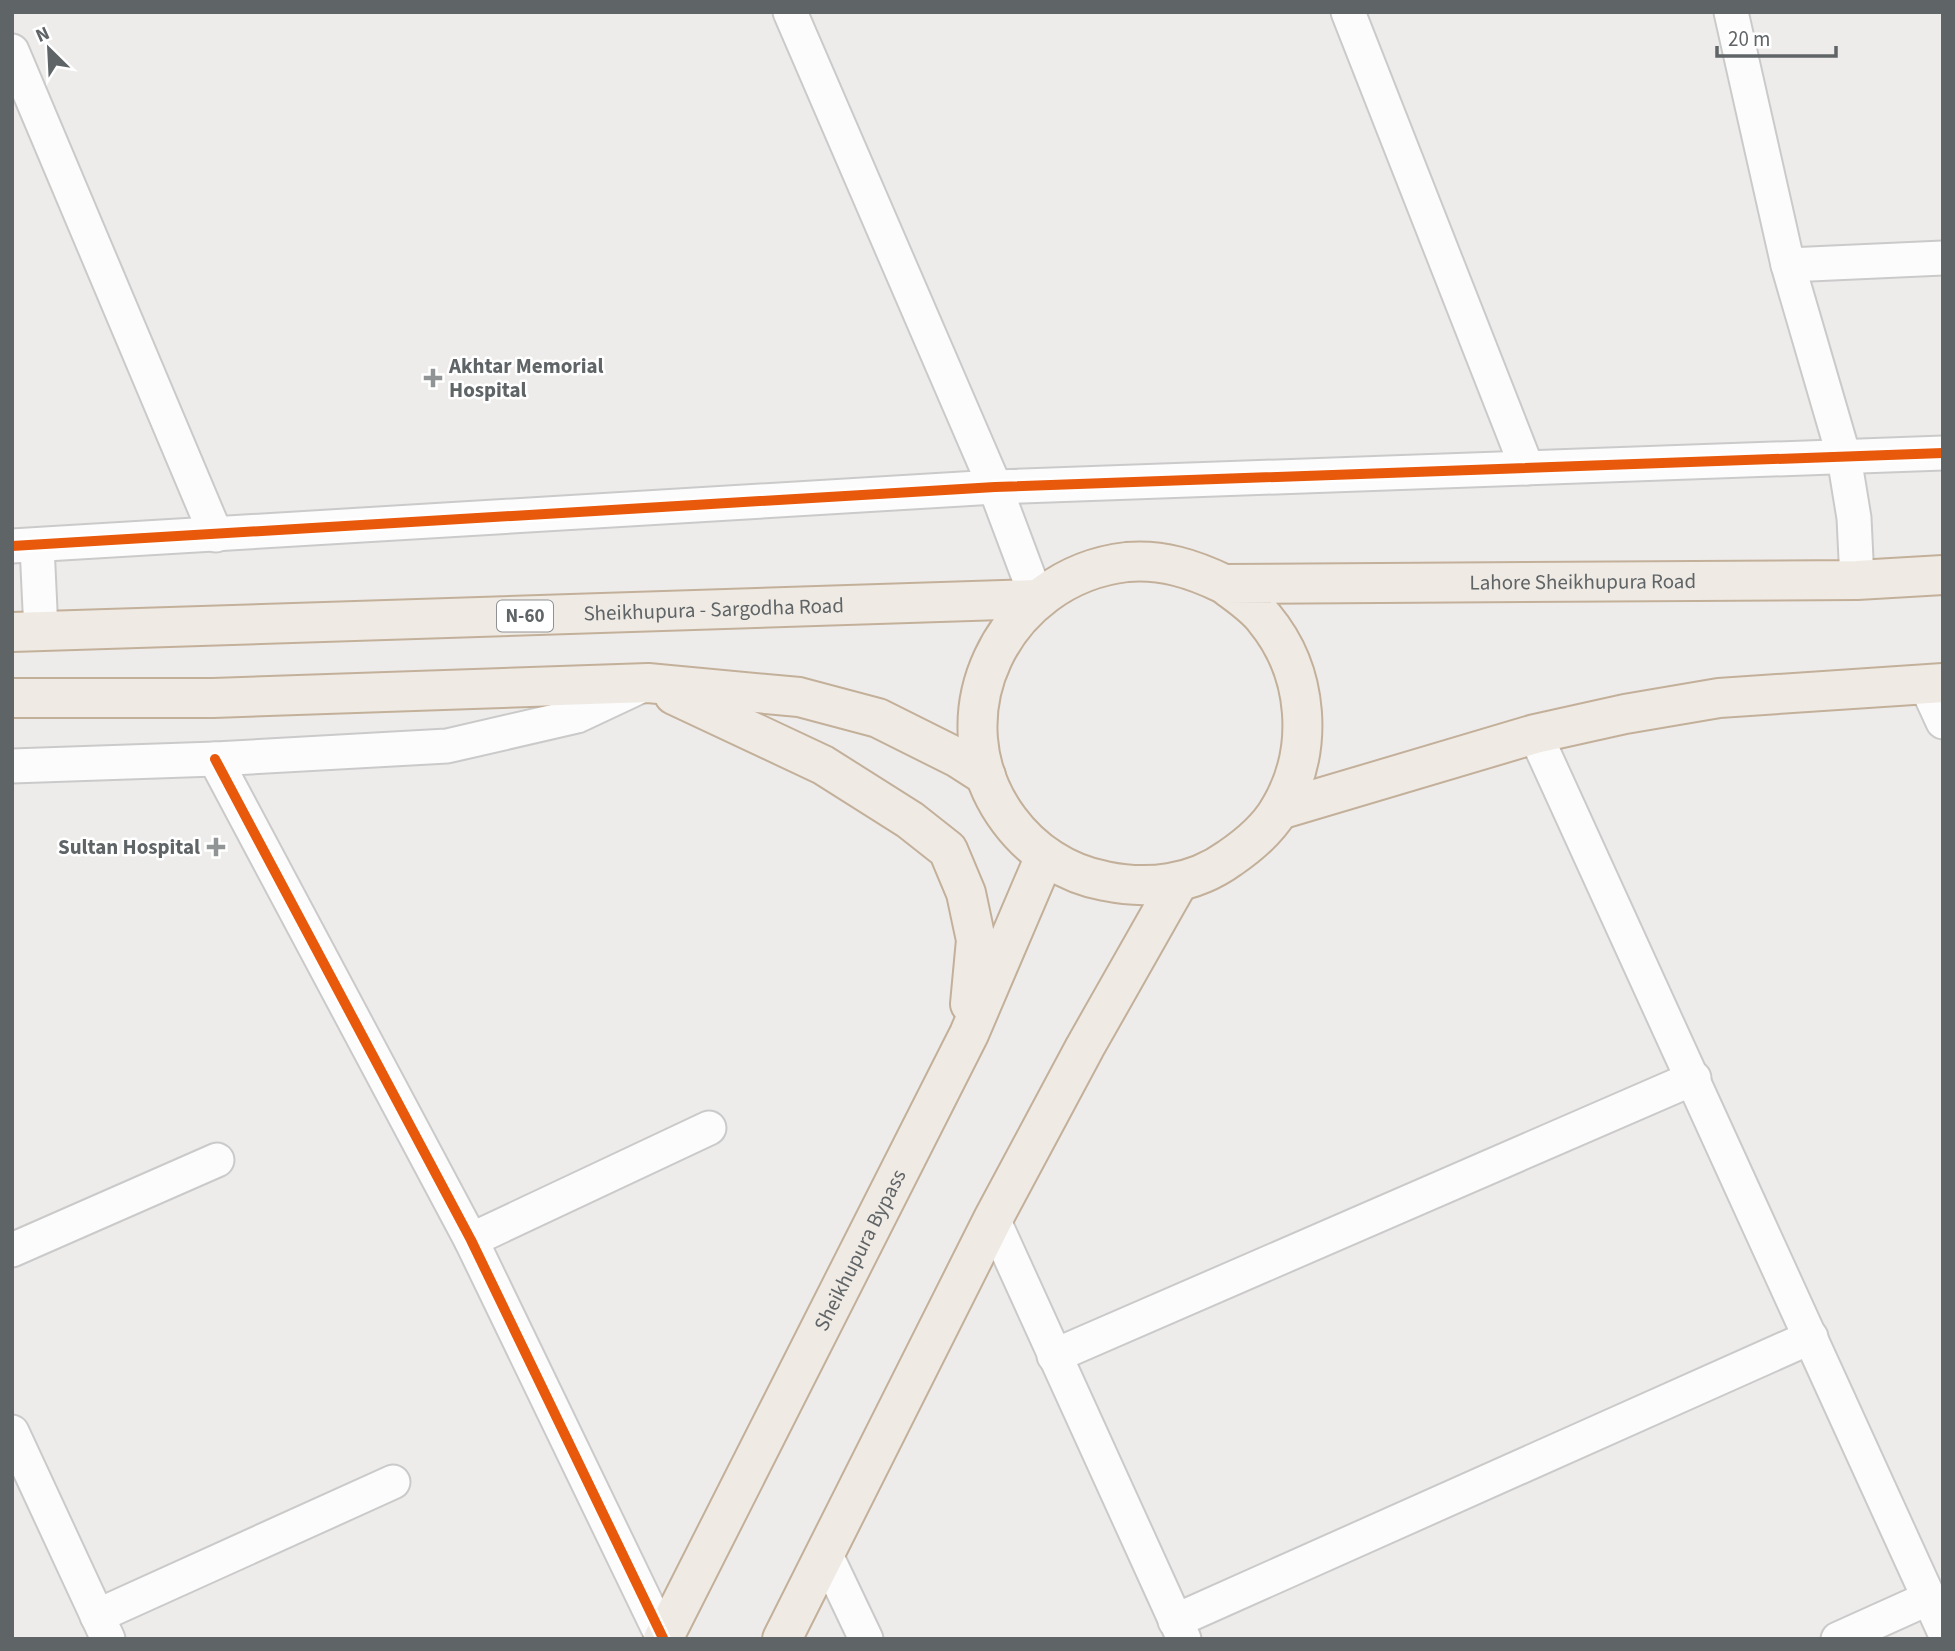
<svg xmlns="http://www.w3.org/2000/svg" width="1955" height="1651" font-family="'Source Sans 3',sans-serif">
<rect width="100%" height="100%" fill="#eeecea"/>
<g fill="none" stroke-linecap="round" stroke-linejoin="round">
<g stroke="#cbcaca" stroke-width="37">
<g id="street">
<path d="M790,12L995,487L1037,599"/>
<path d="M1348,12L1527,468"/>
<path d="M1731,12L1788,265L1844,457L1854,518L1857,580"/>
<path d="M12,51L216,535"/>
<path d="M1788,265L1943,258"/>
<path d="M12,546L995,487L1943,453"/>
<path d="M37,546L41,631"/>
<path d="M1925,683L1943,722"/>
<path d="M1535,734L1943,1629"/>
<path d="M215,759L471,1240L663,1638"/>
<path d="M12,766L215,759L447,746L577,716L643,685"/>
<path d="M993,1219L1184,1639"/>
<path d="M471,1240L709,1128"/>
<path d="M12,1250L217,1160"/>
<path d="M1054,1356L1694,1078"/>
<path d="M12,1432L108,1639"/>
<path d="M826,1555L866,1639"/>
<path d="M97,1616L393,1482"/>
<path d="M1175,1621L1811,1337"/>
<path d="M1838,1639L1929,1598"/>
</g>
</g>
<g stroke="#c3b09a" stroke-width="42">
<g id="highway">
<path id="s1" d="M1224,584C1237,594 1254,605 1264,618C1309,672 1315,750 1279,810C1267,830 1249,845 1230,858C1193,885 1148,890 1105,881C1066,874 1032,851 1009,820C933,718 1003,576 1127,562C1162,559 1193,569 1224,584L1857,580L1943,575"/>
<path id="s2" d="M12,632L1037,599"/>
<path d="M674,695L823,765L910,820L948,850L966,893L976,940L970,1004"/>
<path d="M12,698H213L648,683L799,697L878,718L958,758L986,776"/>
<path d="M1279,810L1535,734L1625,714L1719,698L1943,683"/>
<path id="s3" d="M663,1639L969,1034L1045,856"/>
<path d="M782,1639L993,1219L1085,1047L1178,883"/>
</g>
</g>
<use href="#street" stroke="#fcfcfc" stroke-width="33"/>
<use href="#highway" stroke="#efeae4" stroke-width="38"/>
<g stroke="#fff" stroke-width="15">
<g id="cycleway">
<path d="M12,546L995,487L1943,453"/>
<path d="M215,759L471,1240L663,1638"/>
</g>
</g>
<use href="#cycleway" stroke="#e8590c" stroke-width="10"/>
</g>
<g fill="#919495" stroke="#fff" stroke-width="2.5">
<path d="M429.5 367.5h7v7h7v7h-7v7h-7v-7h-7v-7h7z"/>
<path d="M212.5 836.5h7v7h7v7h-7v7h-7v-7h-7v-7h7z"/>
</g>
<g text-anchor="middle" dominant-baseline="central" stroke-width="5" stroke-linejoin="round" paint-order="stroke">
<rect fill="#fff" stroke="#8f9295" stroke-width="2" x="497" y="600.5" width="56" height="31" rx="5"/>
<g font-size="19" font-weight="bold" fill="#5f6467">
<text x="525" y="616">N-60</text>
</g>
<g font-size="21" font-weight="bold" fill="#5f6467" stroke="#fff" text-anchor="start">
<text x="449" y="366">Akhtar Memorial<tspan x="449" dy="24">Hospital</tspan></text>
<text x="200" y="847" text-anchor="end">Sultan Hospital</text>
</g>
<g font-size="21" fill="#5f6467" stroke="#fff">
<text stroke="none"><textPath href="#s1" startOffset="1377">Lahore Sheikhupura Road</textPath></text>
<text stroke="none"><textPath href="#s2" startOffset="702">Sheikhupura - Sargodha Road</textPath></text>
<text stroke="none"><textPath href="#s3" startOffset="436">Sheikhupura Bypass</textPath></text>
</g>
</g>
<rect width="1955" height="1651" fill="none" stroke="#5f6467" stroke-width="28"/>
<g transform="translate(49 49) rotate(336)" stroke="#ffffff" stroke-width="5" paint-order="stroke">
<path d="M0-5L12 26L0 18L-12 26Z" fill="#5f6467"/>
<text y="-10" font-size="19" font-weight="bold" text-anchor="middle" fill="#5f6467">N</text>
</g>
<path d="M1717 46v10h119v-10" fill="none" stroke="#5f6467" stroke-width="3.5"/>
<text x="1728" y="46" font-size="21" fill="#5f6467" stroke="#ffffff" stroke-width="5" paint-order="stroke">20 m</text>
</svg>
